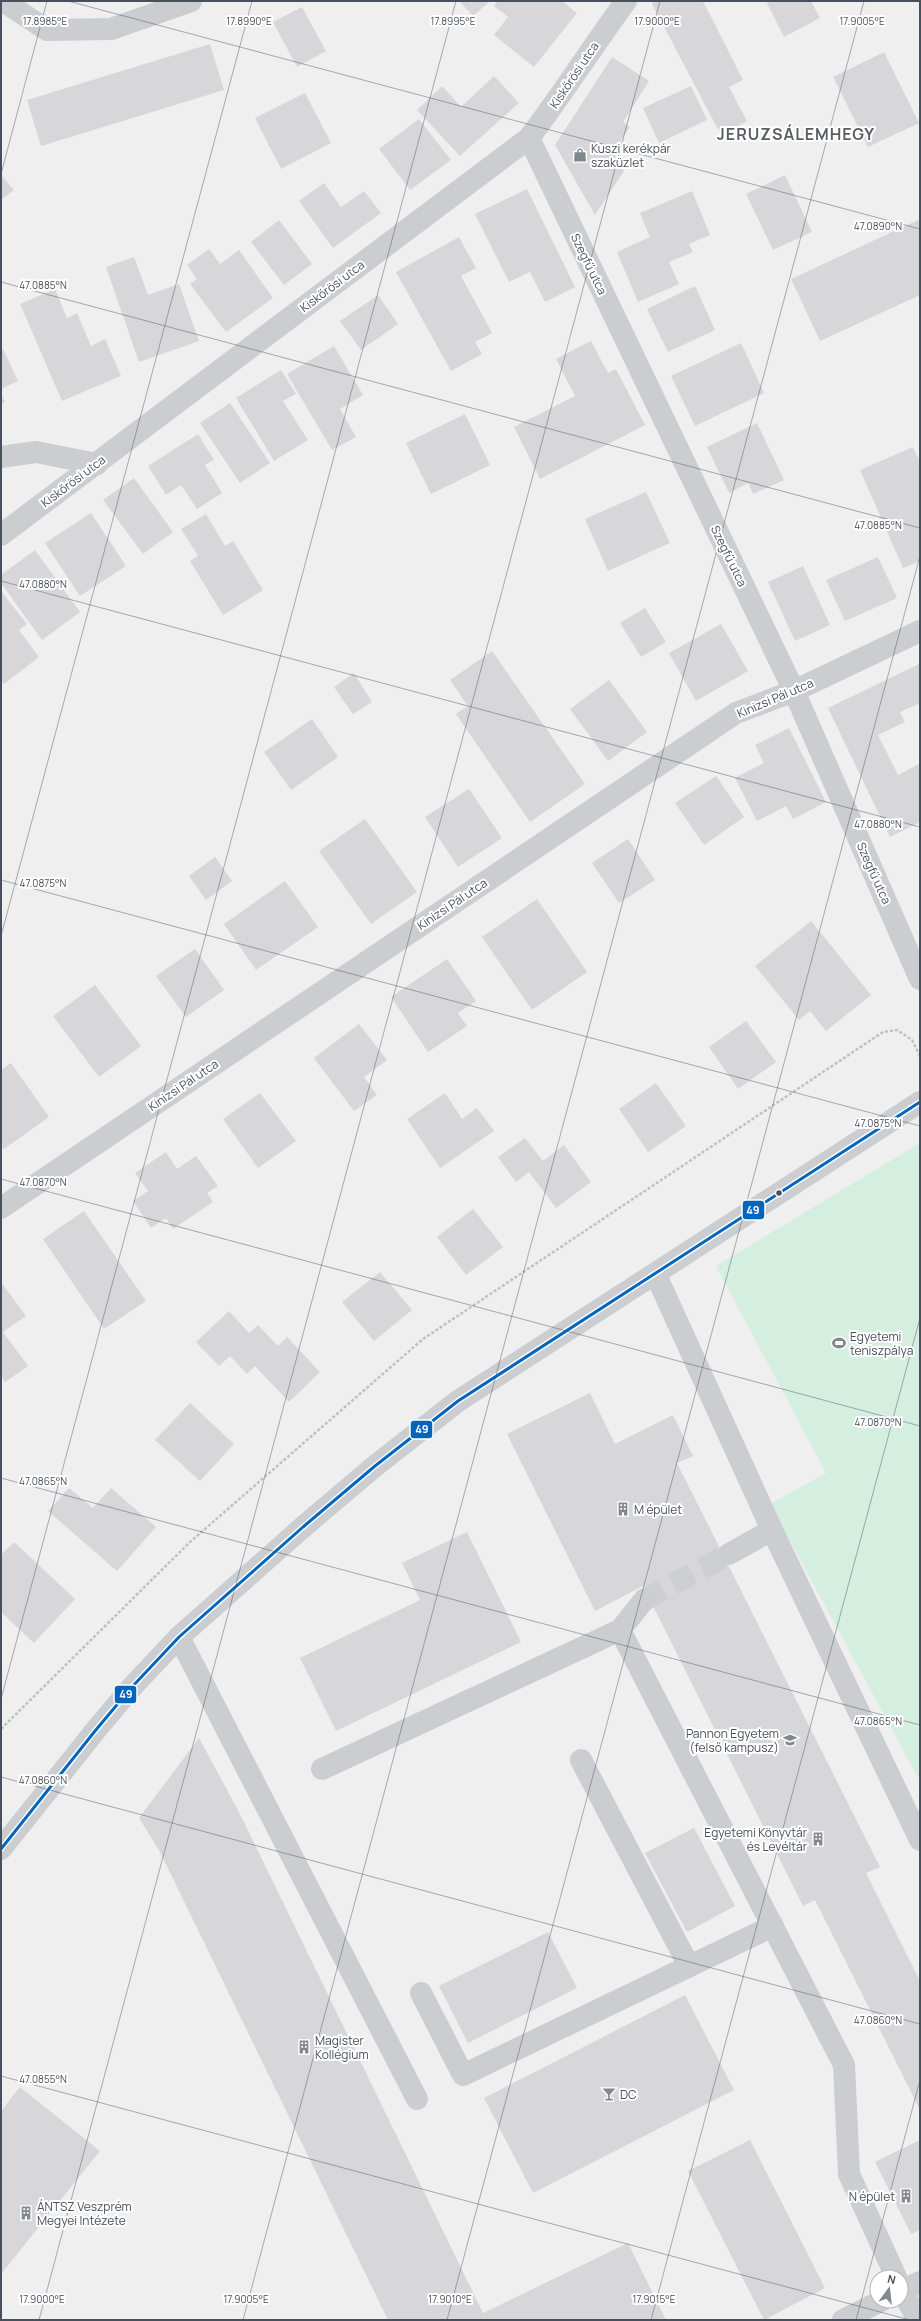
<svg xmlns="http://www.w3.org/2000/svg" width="921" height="2321" font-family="Manrope,sans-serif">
<rect width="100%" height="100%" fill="#f0efef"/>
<path fill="#d4eee0" d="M920,1143V1781L770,1504L826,1473L716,1266Z"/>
<g fill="#d7d7d9">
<path d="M459,1H490L473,16Z"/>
<path d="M498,1H562L577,13L534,67L494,35L508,17L494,6Z"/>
<path d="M654,1H703L743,80L729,87L747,121L721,135L652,4Z"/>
<path d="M766,1H811L820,18L784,37Z"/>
<path d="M302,7L326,51L297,67L273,22Z"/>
<path d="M210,44L224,90L41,146L27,100Z"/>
<path d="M884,52L919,123L868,147L833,77Z"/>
<path d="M612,57L649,81L623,122L630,127L613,152L624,171L595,215L555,145Z"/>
<path d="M494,76L519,103L460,156L417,110L442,86L461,107Z"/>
<path d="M691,86L707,120L659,143L643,108Z"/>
<path d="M305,93L331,143L281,169L255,118Z"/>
<path d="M419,119L451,160L410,190L379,149Z"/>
<path d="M1,175L14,190L1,200Z"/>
<path d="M785,175L812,232L773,250L746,194Z"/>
<path d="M324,183L341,207L364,191L381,213L333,248L299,201Z"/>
<path d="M527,189L575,287L545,302L530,272L509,282L475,214Z"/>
<path d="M692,191L710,235L689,244L693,252L669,262L679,284L638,302L617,252L650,237L640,213Z"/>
<path d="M920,219V295L820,341L791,279Z"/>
<path d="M279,220L312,264L284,285L251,242Z"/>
<path d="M459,237L476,268L461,276L492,333L475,342L482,354L451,371L396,272Z"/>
<path d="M209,249L220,264L239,250L273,298L226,332L190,284L197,279L187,265Z"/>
<path d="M134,257L148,295L179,284L199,341L139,362L106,267Z"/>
<path d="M695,286L715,330L668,352L647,309Z"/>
<path d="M55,289L67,318L77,313L91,346L105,339L121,376L62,401L20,304Z"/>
<path d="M378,295L398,324L361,350L340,321Z"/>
<path d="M591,341L608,373L616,369L645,425L540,479L514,427L575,396L556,359Z"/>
<path d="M741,343L764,393L695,426L671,376Z"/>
<path d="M334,346L363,395L340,409L356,437L332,450L287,374Z"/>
<path d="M3,349L18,381L1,389V350Z"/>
<path d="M281,370L296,394L283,401L308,440L274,461L236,398Z"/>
<path d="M1,393L5,402L1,404Z"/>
<path d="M230,403L270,463L240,483L200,423Z"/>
<path d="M465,414L490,465L431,494L406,443Z"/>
<path d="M757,423L784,480L753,494L748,483L729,493L707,447Z"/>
<path d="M198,434L214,460L205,465L222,493L197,509L181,485L166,495L148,466Z"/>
<path d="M913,447L920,462V561L903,568L860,470Z"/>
<path d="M134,478L173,532L143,554L103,500Z"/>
<path d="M646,492L670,543L608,571L585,519Z"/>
<path d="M91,513L126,566L80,596L45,543Z"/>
<path d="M206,514L225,546L233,541L263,590L223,615L190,561L198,556L181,529Z"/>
<path d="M35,550L80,612L42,640L1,583V575Z"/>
<path d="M878,557L897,598L845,621L826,580Z"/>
<path d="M803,566L830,625L795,641L768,582Z"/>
<path d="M1,591L27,624L19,630L39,657L4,684L1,680Z"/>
<path d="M645,608L666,642L641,657L620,623Z"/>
<path d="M721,624L748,671L696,701L669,653Z"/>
<path d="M492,651L585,784L530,822L456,714L468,706L450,680Z"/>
<path d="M919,664L920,703L900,712L905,722L878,735L898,775L919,764L920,766V822L890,837L828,708Z"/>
<path d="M354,673L372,702L353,714L334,687Z"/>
<path d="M609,680L647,732L608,761L570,709Z"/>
<path d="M312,719L338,757L291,790L264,752Z"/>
<path d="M789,728L826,802L793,819L786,806L757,821L735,778L764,763L755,745Z"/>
<path d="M716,776L744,817L704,845L675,803Z"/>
<path d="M469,789L502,838L458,867L425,817Z"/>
<path d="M365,819L417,892L371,924L319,851Z"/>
<path d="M628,839L655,880L619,903L592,863Z"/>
<path d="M215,857L232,881L206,900L189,876Z"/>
<path d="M285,881L318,927L256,970L224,924Z"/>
<path d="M537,899L587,972L532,1010L482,937Z"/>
<path d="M811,921L871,995L826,1031L810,1011L799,1020L755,966Z"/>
<path d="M195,949L224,990L186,1017L156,976Z"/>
<path d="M447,959L476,1001L458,1013L467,1026L428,1052L391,997Z"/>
<path d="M95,985L141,1046L99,1077L53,1016Z"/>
<path d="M746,1021L776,1062L738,1089L709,1047Z"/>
<path d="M359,1024L387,1060L364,1077L377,1095L354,1111L314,1058Z"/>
<path d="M11,1063L49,1117L4,1149L1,1145V1070Z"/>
<path d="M656,1083L686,1126L648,1152L619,1109Z"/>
<path d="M260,1093L296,1141L258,1168L223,1119Z"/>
<path d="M445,1093L462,1119L477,1108L494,1131L440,1168L407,1119Z"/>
<path d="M525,1138L543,1161L564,1145L591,1182L556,1208L529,1172L516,1182L498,1157Z"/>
<path d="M166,1152L177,1169L196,1156L218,1186L207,1193L213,1202L173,1229L166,1218L151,1228L133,1201L148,1191L135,1173Z"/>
<path d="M473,1209L503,1247L466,1275L437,1237Z"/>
<path d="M84,1211L146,1301L104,1329L43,1239Z"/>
<path d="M380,1272L412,1310L374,1341L342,1302Z"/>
<path d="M1,1282L26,1316L3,1332L28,1366L5,1382L1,1376Z"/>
<path d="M229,1311L249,1333L258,1325L278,1346L287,1337L320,1372L289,1402L255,1366L247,1374L230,1356L219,1366L196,1342Z"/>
<path d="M590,1393L615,1444L673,1415L693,1456L677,1463L880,1867L866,1873L920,1981V2110L815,1900L803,1906L643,1586L595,1611L507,1434Z"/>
<path d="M190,1403L234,1444L200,1481L155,1440Z"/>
<path d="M69,1488L93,1508L111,1488L156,1527L117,1571L48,1511Z"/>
<path d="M467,1532L521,1642L336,1731L300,1658L420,1600L402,1563Z"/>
<path d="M14,1542L75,1599L34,1643L1,1612V1555Z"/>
<path d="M199,1738L239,1812L483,2313L628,2243L666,2320H388L160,1852L139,1818Z"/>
<path d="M694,1828L735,1906L687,1932L645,1853Z"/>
<path d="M548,1932L577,1988L468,2043L439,1986Z"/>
<path d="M685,1995L734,2090L533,2193L484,2098Z"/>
<path d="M20,2087L100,2151L1,2274V2111Z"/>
<path d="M750,2140L825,2288L764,2320L688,2171Z"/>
<path d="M920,2140V2230L911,2234L875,2162Z"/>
</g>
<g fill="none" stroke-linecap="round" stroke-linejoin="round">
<path stroke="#cecfd1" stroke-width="22" stroke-dasharray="22 11" stroke-linecap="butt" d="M644,1600L729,1554"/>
<path stroke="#b9c4c1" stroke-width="2.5" stroke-dasharray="3 2" stroke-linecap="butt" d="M1,1729L190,1542L423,1339L883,1032L897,1030L912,1040L920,1056"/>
<g stroke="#cbcdd0" stroke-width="22">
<path d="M3,1L47,30L111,29L191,1"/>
<path d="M529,138L794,691L920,979"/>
<path d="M1,457L36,452L97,464"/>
<path d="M1,535L529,138C563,93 593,46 626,1"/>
<path d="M1,1208L736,713L794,691L920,631"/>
<path d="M656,1275L772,1530L920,1840"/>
<path d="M729,1554L772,1530"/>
<path d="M644,1600L620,1630L844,2065L849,2174L896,2277"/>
<path d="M179,1637L417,2099"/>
<path d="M581,1760L689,1966"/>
<path d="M322,1769L620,1630"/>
<path d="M1,1849L95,1731L131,1688L179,1637L303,1527L375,1466L458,1401L920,1102"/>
<path d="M421,1993L463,2075L773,1926"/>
<path d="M901,2289L918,2320"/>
<path d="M901,2291L920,2282"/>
<path d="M843,2320L881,2301"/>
</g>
<g stroke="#fff" stroke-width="6">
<path id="bus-1" d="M1,1849L95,1731L131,1688L179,1637L303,1527L375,1466L458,1401L920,1102"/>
</g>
<use href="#bus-1" stroke="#0065bd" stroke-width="3"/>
</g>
<path fill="none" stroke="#47505b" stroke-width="1" stroke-opacity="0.45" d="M68,1L920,229M1,174L47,1M1,282L920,528M1,581L920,827M1,880L920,1126M1,936L252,1M1,1179L920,1426M1,1478L920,1725M1,1699L456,1M1,1777L920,2024M1,2076L910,2320M39,2320L660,1M243,2320L864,1M447,2320L920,556M651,2320L920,1318M856,2320L920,2080"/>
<defs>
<g id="shop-bare" transform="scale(1.08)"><path d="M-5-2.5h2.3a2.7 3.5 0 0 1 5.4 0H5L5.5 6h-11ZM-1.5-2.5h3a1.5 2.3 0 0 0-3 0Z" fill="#82888f" stroke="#fff" stroke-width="2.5" paint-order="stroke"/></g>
<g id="stadium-bare" transform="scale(1.08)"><path d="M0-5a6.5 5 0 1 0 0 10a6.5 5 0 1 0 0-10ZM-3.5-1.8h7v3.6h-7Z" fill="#82888f" stroke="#fff" stroke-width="2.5" paint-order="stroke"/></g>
<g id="building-bare" transform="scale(1.08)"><path d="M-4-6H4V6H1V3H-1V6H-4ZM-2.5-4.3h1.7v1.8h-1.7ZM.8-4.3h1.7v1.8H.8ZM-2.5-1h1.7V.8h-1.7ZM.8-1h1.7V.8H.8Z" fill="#82888f" stroke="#fff" stroke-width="2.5" paint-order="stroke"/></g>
<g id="university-bare" transform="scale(1.08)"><path d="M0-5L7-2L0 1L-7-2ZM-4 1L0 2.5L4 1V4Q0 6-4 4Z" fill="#82888f" stroke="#fff" stroke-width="2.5" paint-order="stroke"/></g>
<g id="bar-bare" transform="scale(1.08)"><path d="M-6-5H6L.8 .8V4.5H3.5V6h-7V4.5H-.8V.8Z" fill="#82888f" stroke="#fff" stroke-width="2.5" paint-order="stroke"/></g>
</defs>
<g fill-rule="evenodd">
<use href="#shop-bare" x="580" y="155"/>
<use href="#stadium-bare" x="839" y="1343"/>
<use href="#building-bare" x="623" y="1509"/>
<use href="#university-bare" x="790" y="1740"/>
<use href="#building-bare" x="818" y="1839"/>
<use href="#building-bare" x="304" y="2047"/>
<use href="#bar-bare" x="609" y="2094"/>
<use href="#building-bare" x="906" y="2196"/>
<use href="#building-bare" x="26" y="2213"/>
</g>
<circle fill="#47505b" stroke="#fff" stroke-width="1.5" cx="779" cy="1193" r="3.5"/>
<g text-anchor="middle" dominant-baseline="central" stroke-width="4" stroke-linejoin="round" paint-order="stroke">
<g font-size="12" fill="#47505b" stroke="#fff">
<text transform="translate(574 75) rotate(-56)">Kiskőrösi utca</text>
<text transform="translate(589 264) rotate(64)">Szegfű utca</text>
<text transform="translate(332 286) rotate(-37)">Kiskőrösi utca</text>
<text transform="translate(73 481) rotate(-37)">Kiskőrösi utca</text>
<text transform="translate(729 556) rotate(64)">Szegfű utca</text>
<text transform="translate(775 698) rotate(-23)">Kinizsi Pál utca</text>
<text transform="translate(874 873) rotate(66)">Szegfű utca</text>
<text transform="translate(452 904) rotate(-34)">Kinizsi Pál utca</text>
<text transform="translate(183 1085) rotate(-34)">Kinizsi Pál utca</text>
</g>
<g font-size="12" fill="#47505b" stroke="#fff" text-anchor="start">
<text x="591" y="148">Kuszi kerékpár<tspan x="591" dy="14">szaküzlet</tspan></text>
<text x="850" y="1336">Egyetemi<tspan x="850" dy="14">teniszpálya</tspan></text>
<text x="634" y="1509">M épület</text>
<text x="779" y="1733" text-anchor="end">Pannon Egyetem<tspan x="779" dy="14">(felső kampusz)</tspan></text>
<text x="807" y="1832" text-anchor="end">Egyetemi Könyvtár<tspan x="807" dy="14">és Levéltár</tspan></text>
<text x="315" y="2040">Magister<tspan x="315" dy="14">Kollégium</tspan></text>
<text x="620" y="2094">DC</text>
<text x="895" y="2196" text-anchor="end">N épület</text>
<text x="37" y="2206">ÁNTSZ Veszprém<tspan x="37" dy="14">Megyei Intézete</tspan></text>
</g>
<g font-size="16" font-weight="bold" letter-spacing="1" fill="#5b5e63" stroke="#fff">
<text x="796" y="134">JERUZSÁLEMHEGY</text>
</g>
</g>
<g font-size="10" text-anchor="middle" fill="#47505b" stroke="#fff" stroke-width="4" stroke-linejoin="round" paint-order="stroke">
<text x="45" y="25">17.8985°E</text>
<text x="249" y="25">17.8990°E</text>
<text x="453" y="25">17.8995°E</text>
<text x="657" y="25">17.9000°E</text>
<text x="862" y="25">17.9005°E</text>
<text x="878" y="230">47.0890°N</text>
<text x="43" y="289">47.0885°N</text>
<text x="878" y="529">47.0885°N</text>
<text x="43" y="588">47.0880°N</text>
<text x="878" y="828">47.0880°N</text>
<text x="43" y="887">47.0875°N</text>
<text x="878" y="1127">47.0875°N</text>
<text x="43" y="1186">47.0870°N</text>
<text x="878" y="1426">47.0870°N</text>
<text x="43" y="1485">47.0865°N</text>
<text x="878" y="1725">47.0865°N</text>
<text x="43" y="1784">47.0860°N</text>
<text x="878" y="2024">47.0860°N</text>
<text x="43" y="2083">47.0855°N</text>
<text x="42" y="2303">17.9000°E</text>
<text x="246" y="2303">17.9005°E</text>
<text x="450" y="2303">17.9010°E</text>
<text x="654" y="2303">17.9015°E</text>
</g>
<g stroke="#fff" stroke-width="1.5">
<rect x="742" y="1200" width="23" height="20" rx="4" fill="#0065bd"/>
<rect x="410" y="1420" width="23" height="19" rx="4" fill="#0065bd"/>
<rect x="114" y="1685" width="23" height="19" rx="4" fill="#0065bd"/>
</g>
<g font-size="11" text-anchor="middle" font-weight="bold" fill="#fff">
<text x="753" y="1214">49</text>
<text x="422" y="1433">49</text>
<text x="126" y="1698">49</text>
</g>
<rect width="921" height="2321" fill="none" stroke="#47505b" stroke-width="4"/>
<g transform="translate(889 2289) rotate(15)"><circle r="19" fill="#ffffff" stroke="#b5b9bd"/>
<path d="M0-3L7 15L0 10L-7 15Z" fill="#82888f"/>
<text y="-6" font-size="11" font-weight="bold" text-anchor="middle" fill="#47505b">N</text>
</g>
</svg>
